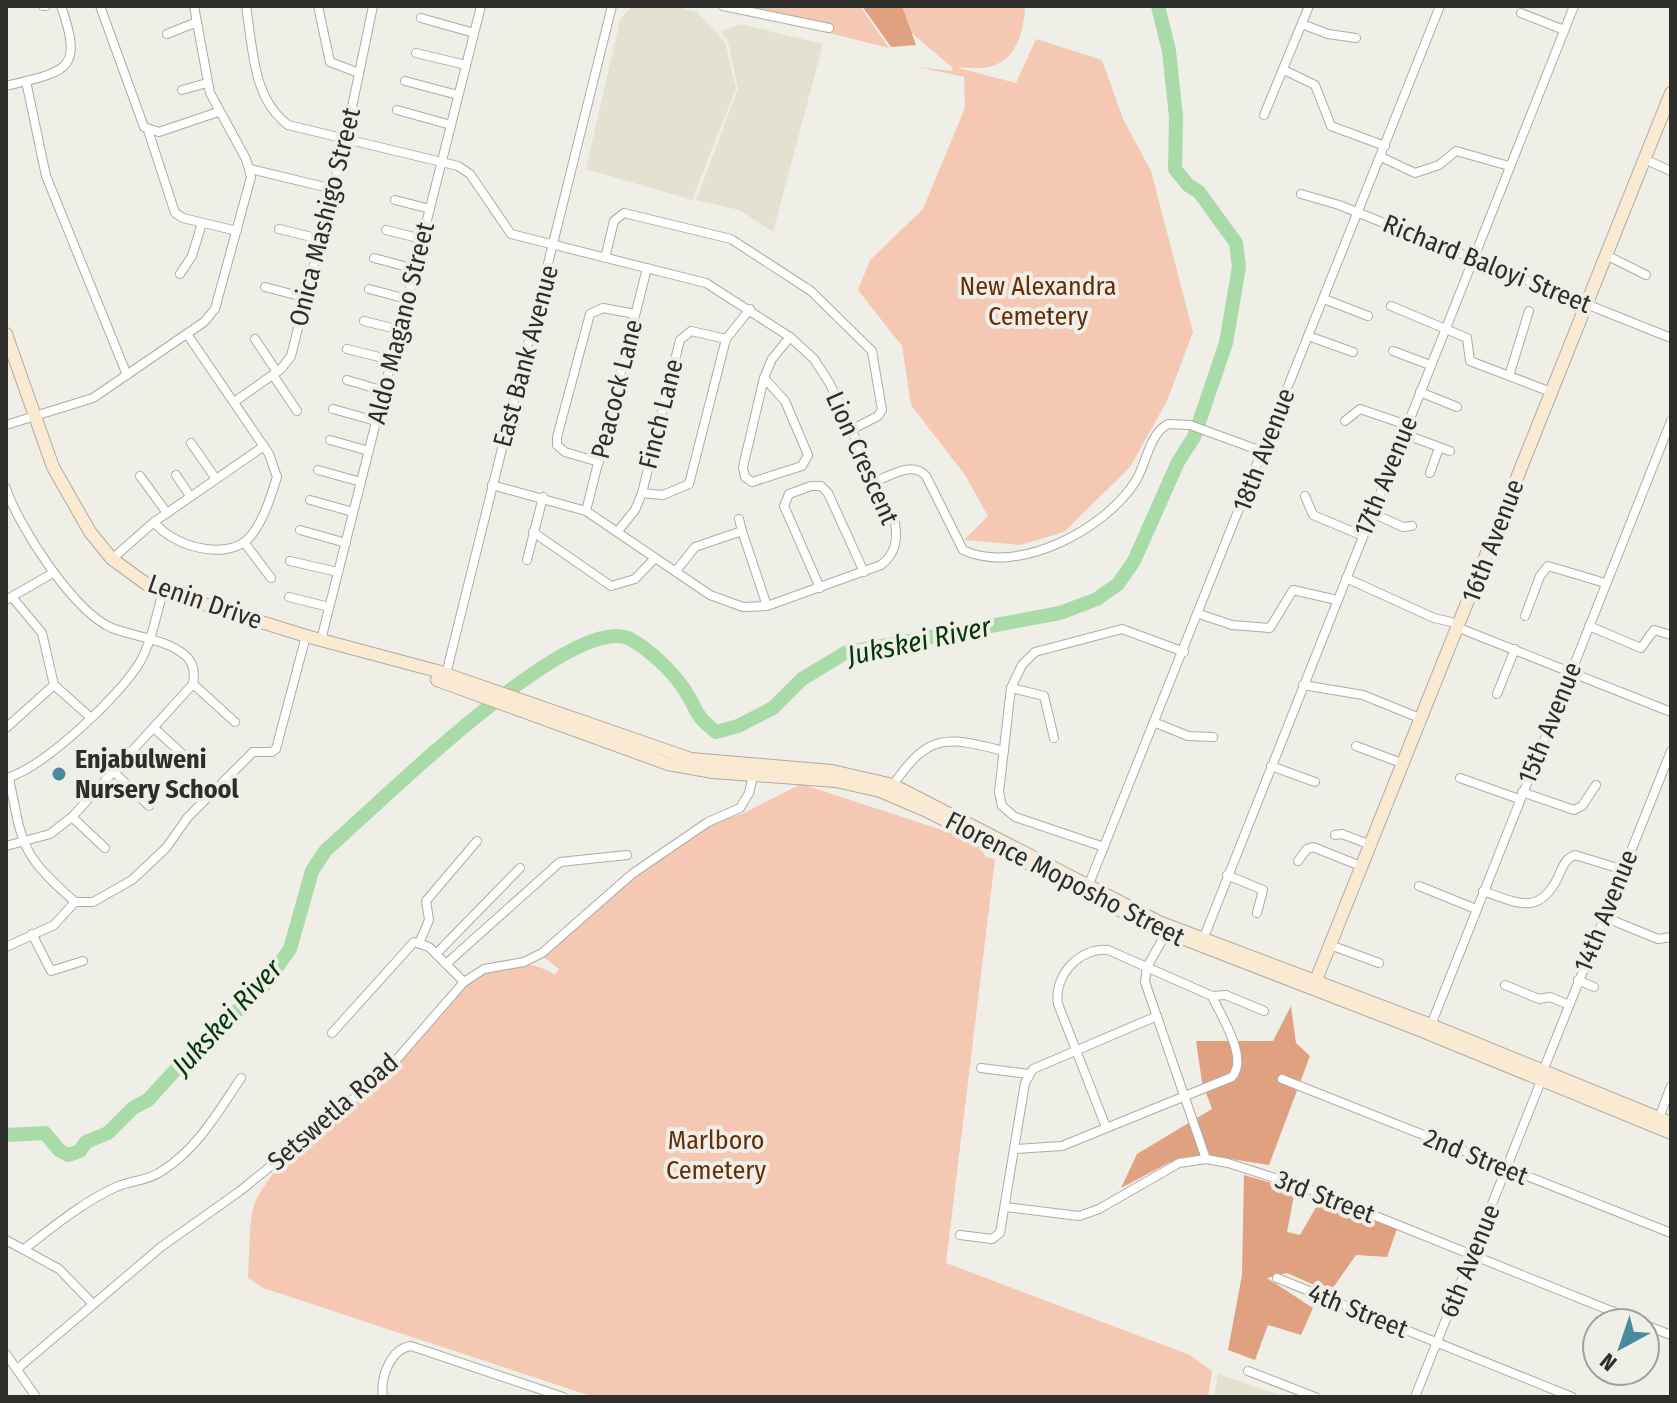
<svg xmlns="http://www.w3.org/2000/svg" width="1677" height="1403" font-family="'Fira Sans Condensed',sans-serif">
<rect width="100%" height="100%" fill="#efeee7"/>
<g fill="#e4e1d3">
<path d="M632,6H675L697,12L725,42L736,88L692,200L586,169L620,20Z"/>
<path d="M740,24L823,44L773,232L739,210L696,200L738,89L728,42L721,32Z"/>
<path d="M1218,1374L1284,1397H1214Z"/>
</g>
<g fill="#f4c8b2">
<path d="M730,6H860L889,48L730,8Z"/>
<path d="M893,6H1025C1024,30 1017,61 989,67C979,69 967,67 958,68L1016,83L1036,39L1102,60L1123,119L1151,171L1193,332L1167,401L1130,467L1064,532L1020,545L964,540L988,516L965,475L911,405L902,346L858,290L870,260L923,209L965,108L964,77L919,67L951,71L953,68L901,24Z"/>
<path d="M801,784L973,840L980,844L985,857L995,859L946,1263L1190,1355L1212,1371L1208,1397H594L263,1288L248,1278C250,1258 248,1216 256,1200C284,1146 344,1115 386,1074C417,1043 440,991 480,971C503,960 535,961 555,975L559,969L542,956L610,895L707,826L744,813Z"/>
</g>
<g fill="#e0a180">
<path d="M862,6H902L916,45L891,47Z"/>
<path d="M1291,1006L1296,1043L1310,1056L1269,1165L1225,1158L1170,1162L1121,1188L1137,1154L1212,1109L1202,1082L1196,1041H1273Z"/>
<path d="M1244,1175L1295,1190L1287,1232L1300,1235L1322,1197L1398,1226L1387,1257L1356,1255L1330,1292L1287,1273L1267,1278L1313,1308L1301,1335L1268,1325L1255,1360L1228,1350L1242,1275Z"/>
</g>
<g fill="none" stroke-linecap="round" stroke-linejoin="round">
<path stroke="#a8dba8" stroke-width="2" d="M1152,6L1157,9"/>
<path stroke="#a8dba8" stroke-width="14" d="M6,1135L45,1133L59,1150L68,1155L80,1151L86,1142L108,1133L133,1108L148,1100L190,1054L262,988L290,949L312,871L326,850C373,810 573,609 630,639C649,649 672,671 684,689C699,711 692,713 716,732L738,726L773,708L802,679L845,653L1060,613L1097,599L1118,584L1134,561L1178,462L1194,437L1226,343L1239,267L1236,243L1199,192L1188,185L1175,169L1176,117L1169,51L1158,6"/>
<g stroke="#adaca5" stroke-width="10">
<g id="street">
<path d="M43,6H46"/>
<path d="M100,6L144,127L159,132L218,112"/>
<path d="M246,6C253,47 252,98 288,125L458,166L470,174L511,234L706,283L790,337L814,359L830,384L895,523C898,541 895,554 881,565L767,606L743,607L710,595L586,511L492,485"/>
<path d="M318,6L330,62L359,73"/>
<path d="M723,6L829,28"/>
<path d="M1521,13L1564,30"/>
<path d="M421,18L474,33"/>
<path d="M1302,24L1328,34L1356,38"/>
<path d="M167,34L197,22"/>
<path d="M416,53L466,65"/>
<path d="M1284,70L1315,85L1331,126L1385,146"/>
<path d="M26,81L46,176L127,375"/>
<path d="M405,81L458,95"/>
<path d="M6,86C67,71 84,71 61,6"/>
<path d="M182,90L207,83"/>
<path d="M397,110L451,125"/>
<path d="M1264,115L1309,6"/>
<path d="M148,130L175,213L183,218L237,231"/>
<path d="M1381,157L1415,173L1439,165L1456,151L1509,166"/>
<path d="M1644,159L1671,171"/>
<path d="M250,169L333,189"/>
<path d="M1301,194L1339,205L1671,338"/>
<path d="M395,200L430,209"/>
<path d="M279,229L320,239"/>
<path d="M386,230L422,239"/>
<path d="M1606,255L1646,275"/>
<path d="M374,258L415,269"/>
<path d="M605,258L614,221L624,213L731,239L811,291L872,351L882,410L878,416L851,430"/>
<path d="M180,274L192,256L202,223"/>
<path d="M265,287L307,298"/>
<path d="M369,289L407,299"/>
<path d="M1324,299L1368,316"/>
<path d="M1391,306L1467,338L1470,361L1551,392"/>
<path d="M364,321L400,330"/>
<path d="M1308,336L1353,352"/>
<path d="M255,339L277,372"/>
<path d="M347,349L391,360"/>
<path d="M1393,351L1430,365"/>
<path d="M273,375L297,411"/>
<path d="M1509,376L1529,311"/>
<path d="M764,378L785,401L808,455L802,466L752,482L745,477L743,467Z"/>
<path d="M764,378L772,359L790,337"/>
<path d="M347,380L384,391"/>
<path d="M1420,392L1457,407"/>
<path d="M234,402L281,369L291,356L345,141L373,6"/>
<path d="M333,409L376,421"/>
<path d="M1345,421L1360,409L1407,425"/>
<path d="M6,425L93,398L204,322L215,309L251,177L246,159L210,93L194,6"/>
<path d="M1404,434L1450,451"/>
<path d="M330,440L369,451"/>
<path d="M191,443L216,479"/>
<path d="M599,462L565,452L557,445V437L590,314L603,308L635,314"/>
<path d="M318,470L361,482"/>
<path d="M1430,473L1439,448"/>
<path d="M176,475L190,496"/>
<path d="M140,476L167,513"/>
<path d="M875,482C891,475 912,461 926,476L963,550C1018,576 1105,529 1135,482C1147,464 1148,435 1168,424L1190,425L1264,452"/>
<path d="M6,488C18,526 74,612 112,628C135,637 167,639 186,656C194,663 195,673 193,684L72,817L50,834L6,846"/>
<path d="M642,493L663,495L689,484L726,339L750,309"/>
<path d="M1305,496L1313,515L1363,536"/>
<path d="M310,500L353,512"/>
<path d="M586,511L647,268"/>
<path d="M1372,513L1403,527L1412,526"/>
<path d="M739,519L742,531"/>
<path d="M154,522C172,545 222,561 247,540C262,526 271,496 277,477L269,454L187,334"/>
<path d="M300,530L346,543"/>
<path d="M618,531L635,510L642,493L680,340L691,331L726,339"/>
<path d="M533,532L611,586L635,579L655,558"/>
<path d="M244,542L271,578"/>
<path d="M112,559L154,522L264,446"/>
<path d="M527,560L543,497"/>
<path d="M290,561L338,572"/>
<path d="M676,571L695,547L742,531L767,606"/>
<path d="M1346,578L1434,618L1460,624"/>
<path d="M820,588L784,506L789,494L811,486H821L828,493L864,572"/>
<path d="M12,597L42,633L54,685L90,717"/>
<path d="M289,597L329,607"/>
<path d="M6,600L53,573"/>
<path d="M1199,614L1232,625L1270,628L1293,590L1337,600"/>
<path d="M1525,616L1540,576L1548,566L1605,583"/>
<path d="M1589,626L1641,648L1654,630L1671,635"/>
<path d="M1459,628L1671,712"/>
<path d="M321,640L481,6"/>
<path d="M445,678L612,6"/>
<path d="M193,684L235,722"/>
<path d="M1303,685L1363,695L1422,719"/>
<path d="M1011,688L1044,696L1054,738"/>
<path d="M1497,694L1515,649"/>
<path d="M1156,723L1188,736L1213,737"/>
<path d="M6,728L54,685"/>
<path d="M154,728L192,763"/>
<path d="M1356,746L1404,764"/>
<path d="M1271,766L1315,782"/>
<path d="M114,772L149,806"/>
<path d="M7,778C44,767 120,696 140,662C152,641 156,615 163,592"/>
<path d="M9,778C23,847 20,853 75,902H93L132,880L166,848L188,817L253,752H272L276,749L306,636"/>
<path d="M1460,778L1519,799"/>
<path d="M893,785C929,733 945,736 1004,751"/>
<path d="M1522,792L1574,810L1582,806L1596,785"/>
<path d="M72,817L105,848"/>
<path d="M1335,835L1342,834L1371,845"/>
<path d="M1104,847L1015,817L1002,806L999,792L1011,688L1022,665L1035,652L1122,629L1184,652"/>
<path d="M1298,861L1307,849L1313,847L1363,867"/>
<path d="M1227,875L1263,890L1257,913"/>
<path d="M1419,886L1476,909"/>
<path d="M1087,889L1440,6"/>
<path d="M1483,891C1517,903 1540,917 1559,875C1563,866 1565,859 1575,855L1624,870"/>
<path d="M1604,917L1658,939L1671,937"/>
<path d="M1166,933L1147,967L1145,982L1206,1159"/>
<path d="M32,934L51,971L83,961"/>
<path d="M420,941L429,920L426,901L477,841"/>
<path d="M1202,942L1574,6"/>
<path d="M1330,945L1379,963"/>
<path d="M6,947L54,925L75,902"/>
<path d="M436,954L520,868"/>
<path d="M446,964L560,862L627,855"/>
<path d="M1578,980L1594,987"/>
<path d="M1505,985L1539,999L1550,997L1569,1005"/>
<path d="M1431,1025L1671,421"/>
<path d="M332,1033L414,942L429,947L464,982"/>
<path d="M981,1068L1029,1074"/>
<path d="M1543,1071L1671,751"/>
<path d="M1282,1079L1671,1233"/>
<path d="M1659,1118L1671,1086"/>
<path d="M1106,1127L1058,1004C1053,976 1080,947 1108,950L1212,996L1226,995L1264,1011"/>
<path d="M1015,1149L1062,1146L1232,1077C1249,1057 1221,1017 1212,996"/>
<path d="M1006,1207L1079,1216L1099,1209L1179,1163L1206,1159L1228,1163L1306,1188L1641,1323"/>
<path d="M960,1235L992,1239L1000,1233L1025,1083L1033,1069L1157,1016"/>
<path d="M6,1240L59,1269L93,1304"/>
<path d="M24,1249C53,1227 83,1202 116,1187C132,1180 148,1181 162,1171C198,1148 218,1112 241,1078"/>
<path d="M1277,1278L1572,1397"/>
<path d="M1645,1325L1671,1335"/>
<path d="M6,1354L36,1397"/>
<path d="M17,1369L161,1247L240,1191L384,1074L464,982L484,969L524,962L542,953L632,874L708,822L740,808L749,793L753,776"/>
<path d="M1248,1371L1315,1397"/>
<path d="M383,1397C380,1378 390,1349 411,1346L563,1397"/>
<path d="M1415,1397L1541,1081"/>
</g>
</g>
<g stroke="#adaca5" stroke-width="14">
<g id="secondary">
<path d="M6,334L53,467L90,532L112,559L152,588L306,636L437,671L691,759L832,771L893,785L1159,922L1431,1025L1671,1123"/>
<path d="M437,680L668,764L713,772L836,781L880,791L927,811L1125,913"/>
<path d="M1148,925L1417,1029L1671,1133"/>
<path d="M1314,985L1671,93"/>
</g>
</g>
<use href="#street" stroke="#fff" stroke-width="8"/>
<use href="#secondary" stroke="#fbead2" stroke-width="12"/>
</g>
<circle fill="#498b9c" stroke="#efeee7" stroke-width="3" cx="59" cy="774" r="8"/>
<g text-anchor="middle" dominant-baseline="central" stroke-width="8" stroke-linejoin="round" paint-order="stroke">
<g font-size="26" fill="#2d2d2a" stroke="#efeee7">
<text transform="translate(325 217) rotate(-76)">Onica Mashigo Street</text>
<text transform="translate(1487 264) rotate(22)">Richard Baloyi Street</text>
<text transform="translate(401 323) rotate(-76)">Aldo Magano Street</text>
<text transform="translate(526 356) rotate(-75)">East Bank Avenue</text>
<text transform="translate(617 389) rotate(-76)">Peacock Lane</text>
<text transform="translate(661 414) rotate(-76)">Finch Lane</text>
<text transform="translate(1264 450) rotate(-69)">18th Avenue</text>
<text transform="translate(862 458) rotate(66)">Lion Crescent</text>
<text transform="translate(1386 476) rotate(-68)">17th Avenue</text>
<text transform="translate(1493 541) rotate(-69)">16th Avenue</text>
<text transform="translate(205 602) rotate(19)">Lenin Drive</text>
<text transform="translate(1550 723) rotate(-68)">15th Avenue</text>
<text transform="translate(1065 879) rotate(27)">Florence Moposho Street</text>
<text transform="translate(1606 911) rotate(-68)">14th Avenue</text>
<text transform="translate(333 1112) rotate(-41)">Setswetla Road</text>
<text transform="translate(1476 1157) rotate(22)">2nd Street</text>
<text transform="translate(1325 1197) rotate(21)">3rd Street</text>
<text transform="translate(1470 1261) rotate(-68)">6th Avenue</text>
<text transform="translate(1358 1311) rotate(22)">4th Street</text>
</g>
<g font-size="26" fill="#662d06" stroke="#efeee7">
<text x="1038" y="286">New Alexandra<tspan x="1038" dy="30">Cemetery</tspan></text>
<text x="716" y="1140">Marlboro<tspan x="716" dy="30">Cemetery</tspan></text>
</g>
<g font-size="26" font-weight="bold" fill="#2d2d2a" stroke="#efeee7" text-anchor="start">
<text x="75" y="759">Enjabulweni<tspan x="75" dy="30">Nursery School</tspan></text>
</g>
<g font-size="28" font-style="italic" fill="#013909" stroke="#efeee7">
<text transform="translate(919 641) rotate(-12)">Jukskei River</text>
<text transform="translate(227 1017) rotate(-47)">Jukskei River</text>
</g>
</g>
<rect width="1677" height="1403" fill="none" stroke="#2d2d2a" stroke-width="16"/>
<g transform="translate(1621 1347) rotate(220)"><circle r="38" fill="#efeee7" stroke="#a1a19b" stroke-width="2"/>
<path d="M0-6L14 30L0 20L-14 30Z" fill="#498b9c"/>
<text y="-12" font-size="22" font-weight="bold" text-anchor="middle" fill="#2d2d2a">N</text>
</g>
</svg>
